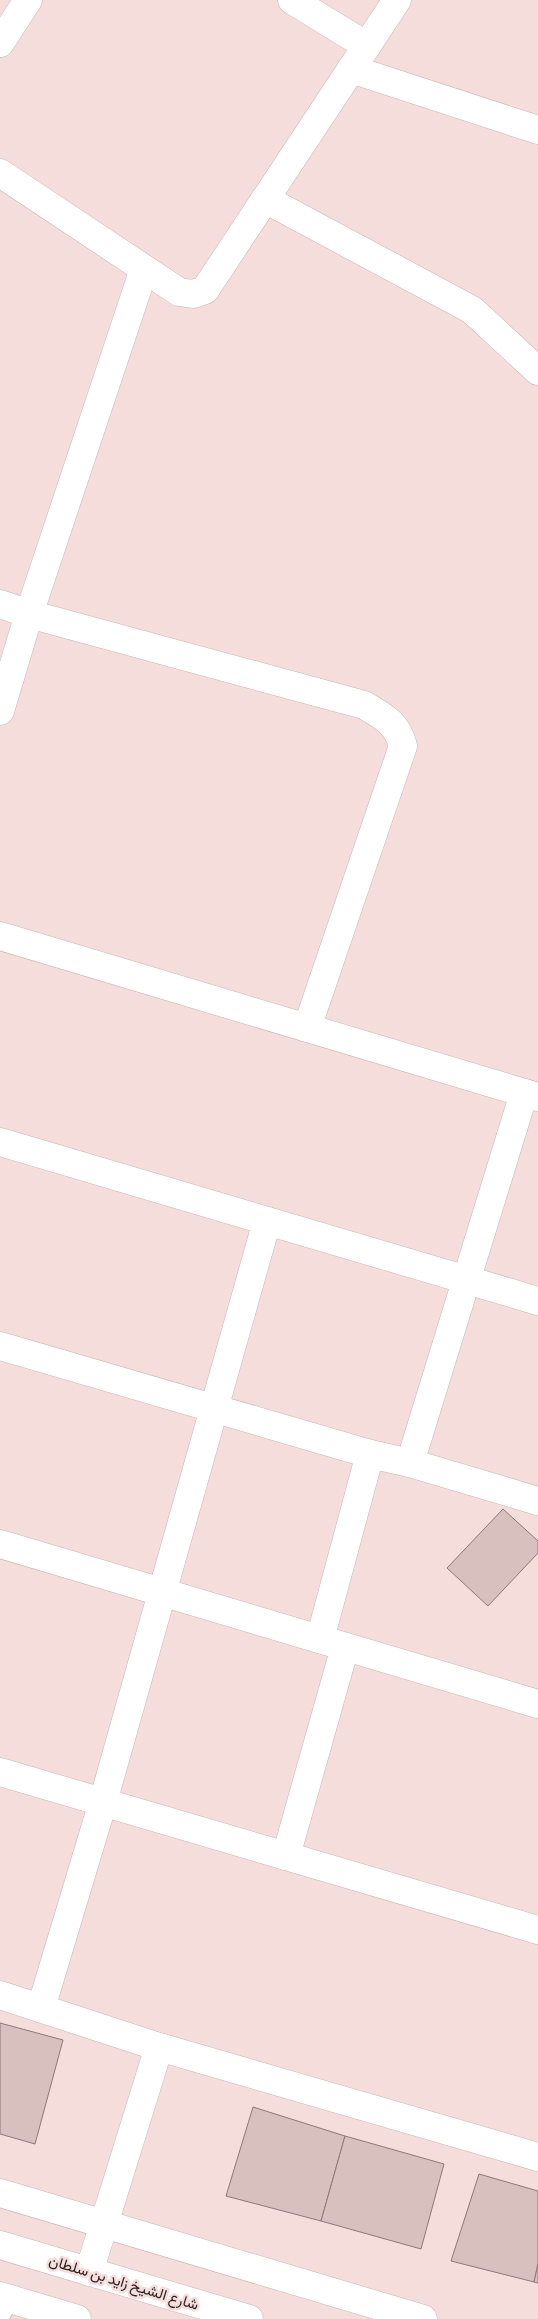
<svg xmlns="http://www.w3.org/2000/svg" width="538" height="2319" font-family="Manrope,Vazirmatn,sans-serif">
<rect width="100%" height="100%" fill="#f5dddb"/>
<g fill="#d7c0be" stroke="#8e7978">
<path d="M503,1509L538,1541V1553L488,1606L447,1568Z"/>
<path d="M0,2023L63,2040L35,2144L0,2134Z"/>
<path d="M253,2107L345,2136L321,2221L226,2196Z"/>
<path d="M345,2136L444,2164L421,2249L321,2221Z"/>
<path d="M479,2174L538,2191V2264L534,2282L451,2261Z"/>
<path d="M538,2264V2283L534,2282Z"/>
</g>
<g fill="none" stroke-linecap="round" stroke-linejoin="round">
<g stroke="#cbb5b3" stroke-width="16">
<path id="lane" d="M1,2319L12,2300"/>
</g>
<g stroke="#cbb5b3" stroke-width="29">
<g id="street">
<path d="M292,0L367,46"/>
<path d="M0,43L28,0"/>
<path d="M351,69L538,130"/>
<path d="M0,173L179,292L193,294L205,290L397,0"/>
<path d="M265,199L472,310L538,371"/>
<path d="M0,604L29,614L364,705C384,717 397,723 403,746L307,1028"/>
<path d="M0,711L29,614L144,269"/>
<path d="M0,936L538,1097"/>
<path d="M0,1142L538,1301"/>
<path d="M0,1346L370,1454L410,1463L538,1501"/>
<path d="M410,1463L524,1093"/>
<path d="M0,1544L538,1704"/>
<path d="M320,1639L370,1454"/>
<path d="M0,1772L538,1930"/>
<path d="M286,1856L345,1647"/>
<path d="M0,1995L159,2047L538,2157"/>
<path d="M41,2008L103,1802L267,1221"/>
<path d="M89,2272L159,2047"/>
</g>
</g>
<g stroke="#cbb5b3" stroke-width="29">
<g id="secondary">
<path d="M0,2193L423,2319"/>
<path d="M0,2245L249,2319"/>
<path d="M0,2296L77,2319"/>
</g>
</g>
<use href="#lane" stroke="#fff" stroke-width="14"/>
<use href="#street" stroke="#fff" stroke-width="28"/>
<use href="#secondary" stroke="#fff" stroke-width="28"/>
</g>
<g text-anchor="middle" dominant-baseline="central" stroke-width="5" stroke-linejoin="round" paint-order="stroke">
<g font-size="15" fill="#261e1d" stroke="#f5dddb">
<text transform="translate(124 2282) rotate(17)">شارع الشيخ زايد بن سلطان</text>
</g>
</g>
</svg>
